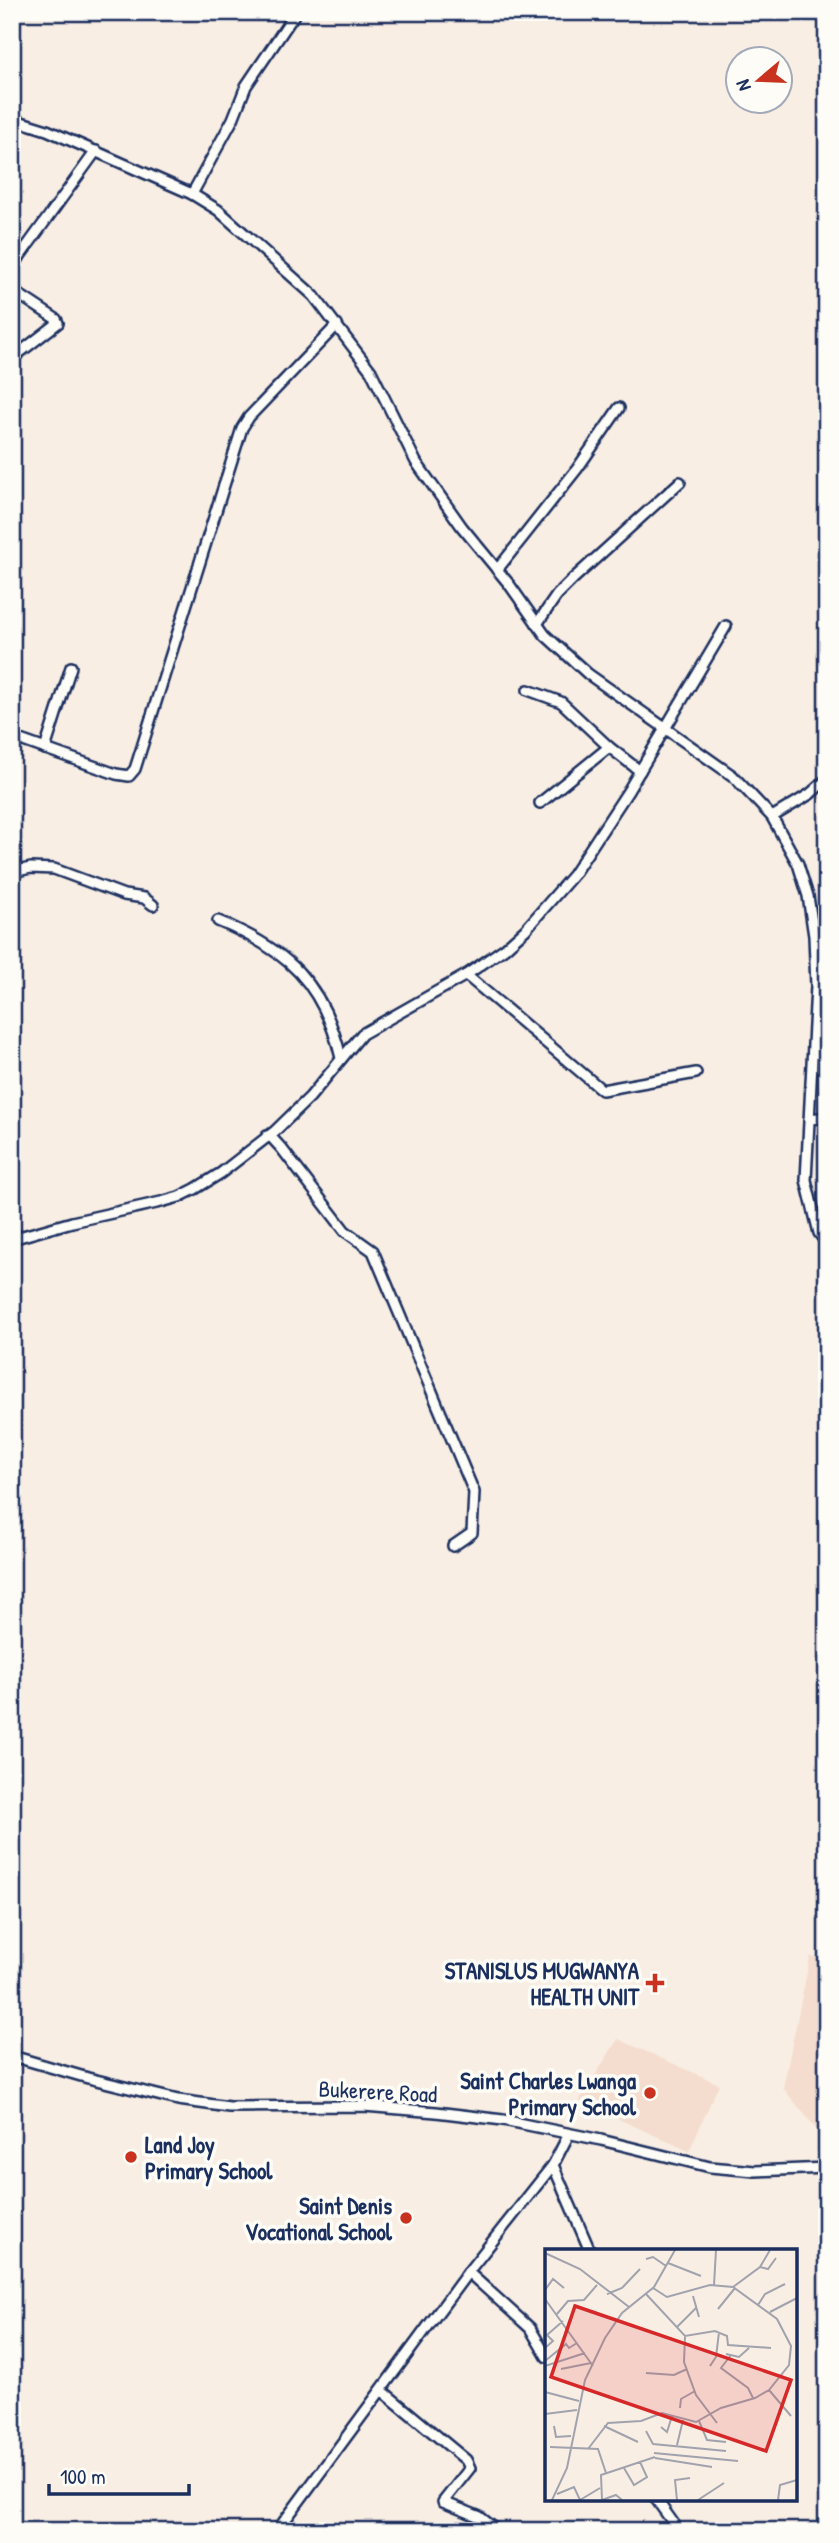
<svg xmlns="http://www.w3.org/2000/svg" width="839" height="2543" font-family="'Patrick Hand',sans-serif">
<rect width="100%" height="100%" fill="#f9eee4"/>
<filter id="ink" filterUnits="userSpaceOnUse"><feTurbulence type="fractalNoise" baseFrequency=".0143" numOctaves="2"/><feDisplacementMap in="SourceGraphic" scale="14" xChannelSelector="R" yChannelSelector="G"/><feConvolveMatrix kernelMatrix="1 2 1 2 8 2 1 2 1" color-interpolation-filters="sRGB"/></filter>
<g filter="url(#ink)">
<g fill="#f4ddce">
<path d="M810,1957L827,1958V2142L783,2088Z"/>
<path d="M618,2039L719,2084L689,2151L579,2101Z"/>
</g>
<g fill="none" stroke-linecap="round" stroke-linejoin="round">
<g stroke="#1b2f5e" stroke-width="14">
<g id="minor">
<path d="M12,119L47,130L192,194L218,210L314,296L371,371L416,462L462,527L509,584L545,635L588,674L733,776L772,817L798,864L808,896L814,936L816,986L806,1180L819,1233L827,1244"/>
<path d="M192,194L233,119L246,86L296,12"/>
<path d="M12,270L20,256L96,151"/>
<path d="M12,290L56,319L58,323L14,357"/>
<path d="M497,570L577,469L619,408"/>
<path d="M537,624L557,595L573,579L680,482"/>
<path d="M528,690L561,702L609,747"/>
<path d="M12,737L116,774L129,776L135,769L242,428L249,417L337,325"/>
<path d="M45,749L71,667"/>
<path d="M540,803L609,747L640,771"/>
<path d="M772,817L810,794L827,779"/>
<path d="M12,872L31,868L54,869L124,895L144,898L153,905"/>
<path d="M218,921C287,949 324,984 341,1058"/>
<path d="M466,975L602,1090L696,1073"/>
<path d="M809,1119L827,1117"/>
<path d="M267,1136L272,1138L282,1149L345,1231L373,1251L474,1492L472,1533L453,1546"/>
<path d="M12,1239L72,1222L161,1202L179,1197L195,1189L221,1173L275,1131L310,1097L362,1034L466,975L505,948L525,930L573,875L628,791L726,626"/>
<path d="M12,2056L88,2078L178,2100L229,2107L364,2106L436,2112L503,2120L601,2140L710,2167L755,2171L827,2168"/>
<path d="M553,2165L590,2251"/>
<path d="M468,2272L530,2328L547,2357"/>
<path d="M385,2393L466,2460L470,2468L443,2502L480,2517L498,2531"/>
<path d="M656,2499L679,2531"/>
<path d="M277,2531L468,2272L553,2165L569,2134"/>
</g>
</g>
<use href="#minor" stroke="#fdfcf7" stroke-width="9"/>
</g>
</g>
<g fill="#c8321e" stroke="#fdfcf7" stroke-width="2.5">
<path d="M651.5 1972.5h7v7h7v7h-7v7h-7v-7h-7v-7h7z"/>
<circle cx="650" cy="2093" r="7"/>
<circle cx="131" cy="2157" r="7"/>
<circle cx="406" cy="2218" r="7"/>
</g>
<g text-anchor="middle" dominant-baseline="central" stroke-width="7" stroke-linejoin="round" paint-order="stroke">
<g font-size="23" font-weight="bold" fill="#1b2f5e" stroke="#fdfcf7" text-anchor="end">
<text x="639" y="1970">STANISLUS MUGWANYA<tspan x="639" dy="26">HEALTH UNIT</tspan></text>
<text x="636" y="2080">Saint Charles Lwanga<tspan x="636" dy="26">Primary School</tspan></text>
<text x="145" y="2144" text-anchor="start">Land Joy<tspan x="145" dy="26">Primary School</tspan></text>
<text x="392" y="2205">Saint Denis<tspan x="392" dy="26">Vocational School</tspan></text>
</g>
<g font-size="23" fill="#1b2f5e" stroke="#fdfcf7">
<text transform="translate(378 2091) rotate(3)">Bukerere Road</text>
</g>
</g>
<g transform="translate(545 2249)">
<rect width="252" height="252" fill="#f9eee4"/>
<path fill="none" stroke="#a0a2ae" stroke-width="2" d="M0,4L35,20L84,58M101,10L108,8L121,17M123,14L156,27M215,18L223,20L231,9M169,36L171,1M188,38L215,18L225,1M0,41L8,30L19,39M62,45L77,39L95,20M101,45L140,87L170,82L182,87L183,96L226,99M148,47L154,68M0,50L48,117M213,56L220,45L240,35M173,60L190,39M225,63L252,49M12,65L23,52L39,51L52,36M132,78L151,59M140,88L139,113L151,146L172,174M0,99L8,92L2,86L18,72M181,105L194,108L204,99M186,106L176,119L203,139L208,149M0,112L21,95L24,99L32,94M0,117L40,104M165,117L171,108L174,83M16,120L46,114M101,124L129,126L142,120M224,141L246,167M0,143L34,152M135,159L136,150L150,142M0,165L32,161M154,172L162,191L181,193M9,177L11,188L26,187M59,177L93,193M116,178L122,183L127,167M101,182L108,195L181,202M132,196L138,171M5,198L53,200L61,224M43,200L63,174L96,172L117,164L151,173L176,159L210,149L224,141L244,116L246,97L232,70L188,38L165,36L122,48L108,39M109,204L193,212M110,209L167,218M79,219L89,236L102,228L95,213M12,245L29,238L35,251M7,251L22,219L40,131L60,89L77,64L109,38L130,1M35,251L55,239M57,251L56,226L110,208M57,251L71,246L77,251M132,251L130,231L145,229M153,251L179,234M233,251L235,236L252,231"/>
<path fill="#d62828" fill-opacity="0.15" stroke="#d62828" stroke-width="3.5" d="M30,57L246,131L221,202L6,128Z"/>
<rect width="252" height="252" fill="none" stroke="#1b2f5e" stroke-width="3.5"/>
</g>
<rect width="839" height="2543" fill="none" stroke="#fdfcf7" stroke-width="42"/>
<rect x="21" y="21" width="797" height="2501" fill="none" stroke="#1b2f5e" stroke-width="2.5" filter="url(#ink)"/>
<g transform="translate(759 80) rotate(251)"><circle r="33" fill="#fdfcf7" stroke="#a3aaba" stroke-width="2"/>
<path d="M0-5L12 26L0 18L-12 26Z" fill="#c8321e"/>
<text y="-10" font-size="19" font-weight="bold" text-anchor="middle" fill="#1b2f5e">N</text>
</g>
<path d="M49 2484v10h140v-10" fill="none" stroke="#1b2f5e" stroke-width="3.5"/>
<text x="60" y="2484" font-size="21" fill="#1b2f5e" stroke="#fdfcf7" stroke-width="5" paint-order="stroke">100 m</text>
</svg>
